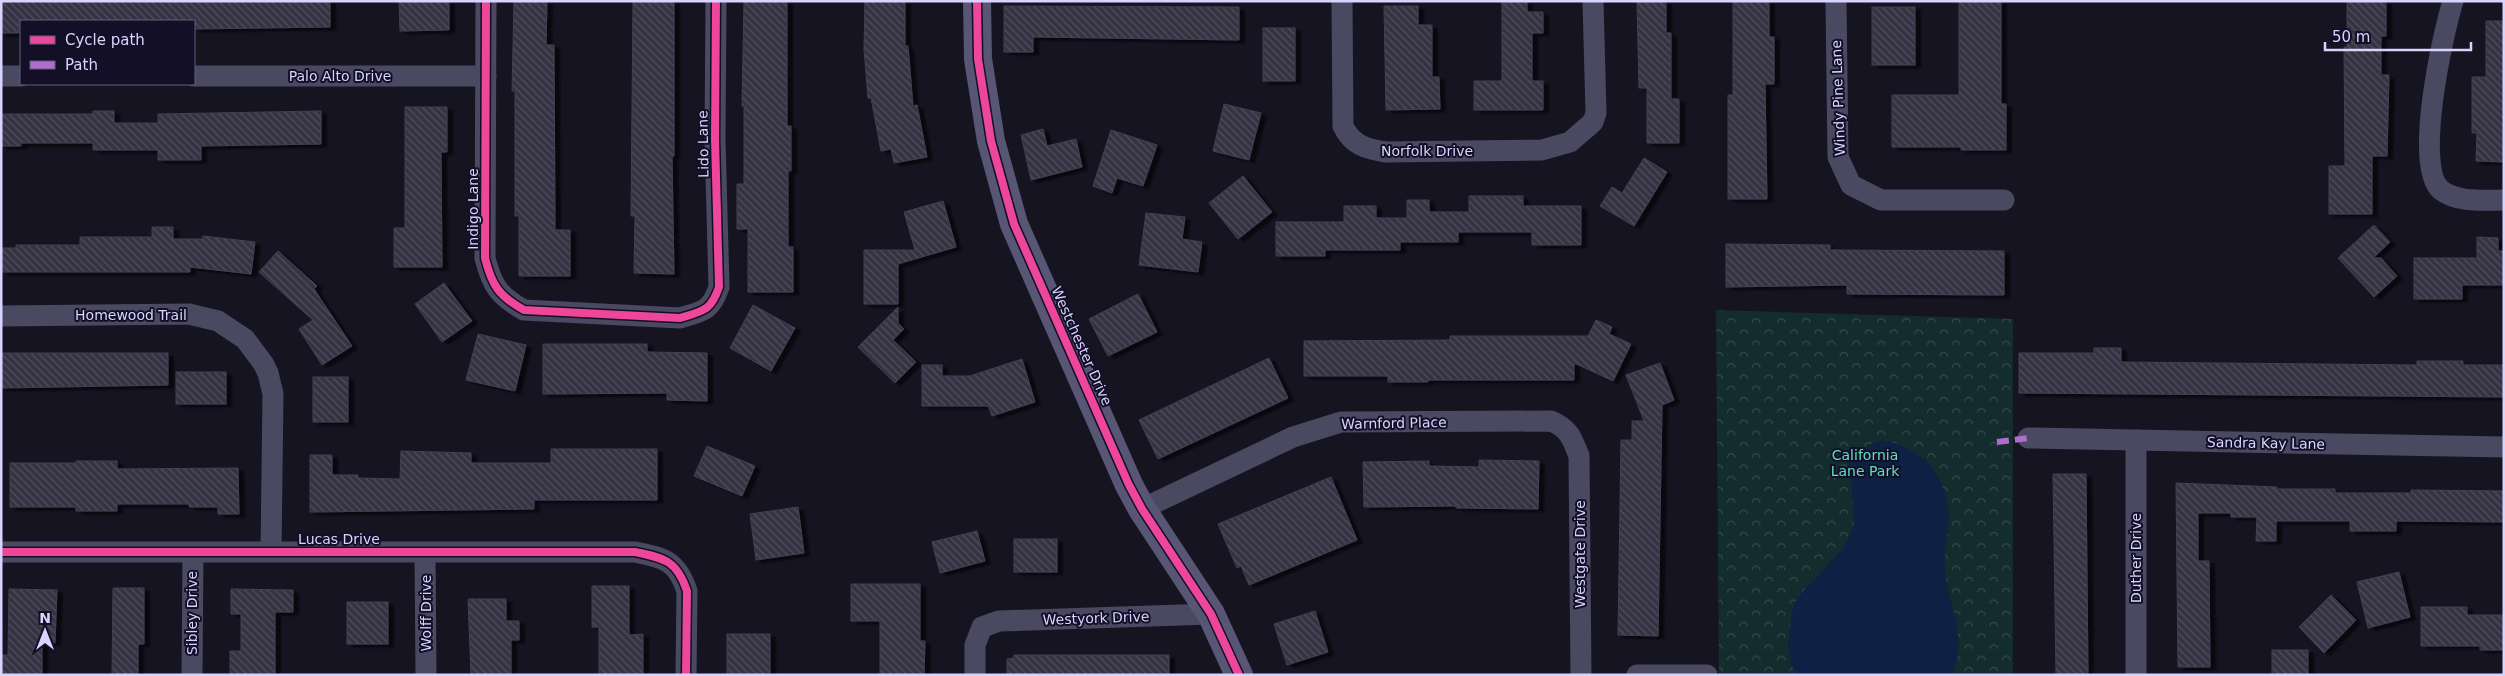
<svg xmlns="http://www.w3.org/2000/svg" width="2505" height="676" font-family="'DejaVu Sans',sans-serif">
<defs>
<pattern id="park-crowns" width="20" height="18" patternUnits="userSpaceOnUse" patternTransform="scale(1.25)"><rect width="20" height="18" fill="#132c2d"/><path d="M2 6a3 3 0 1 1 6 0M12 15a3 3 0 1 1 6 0" fill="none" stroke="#354a4c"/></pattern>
<pattern id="building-back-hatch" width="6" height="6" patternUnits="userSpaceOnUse" patternTransform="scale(1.25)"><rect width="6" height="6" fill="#343243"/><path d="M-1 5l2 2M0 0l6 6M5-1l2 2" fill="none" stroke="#514f5f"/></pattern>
<filter id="shadow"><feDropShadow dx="5.5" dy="3" stdDeviation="1" flood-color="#0009"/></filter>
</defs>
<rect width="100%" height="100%" fill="#161421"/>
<path fill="url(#park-crowns)" d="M1716,310L2013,319V675H1719Z"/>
<path fill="#0d2144" d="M1880,441C1894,441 1904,446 1915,453C1939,468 1951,498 1948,526C1947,541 1943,555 1945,571C1949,609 1968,635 1952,675H1797L1791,664L1788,645L1792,613L1796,601L1804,590L1843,549L1854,525L1851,471L1848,463L1871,444Z"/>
<g fill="url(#building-back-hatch)" stroke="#433f54" filter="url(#shadow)">
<path d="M1,1H330V27L194,29V21H19V33H1Z"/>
<path d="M399,1H449V30L400,31Z"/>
<path d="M514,1H547L546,45H554L555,230H570V276H519V216H515V91H512Z"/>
<path d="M633,1H674V156H672L674,274L634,273L635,216H631Z"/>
<path d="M744,1H787V126H791V171H788V247H793V292H748V229H737V184H744V106H742Z"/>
<path d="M865,1H905V46H908L913,106L917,105L927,157L894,163L891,149L881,151L871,98H868L864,49Z"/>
<path d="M1502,1H1527V12H1543V33H1532V81H1543V110H1474V81H1502Z"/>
<path d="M1637,1H1666V33H1671V99H1679V143H1647V88H1639Z"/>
<path d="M1733,1H1769V37H1774V84H1765L1767,199H1728V95H1733Z"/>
<path d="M1959,1H2001V104H2006V150H1961V147H1892V95H1959Z"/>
<path d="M2347,1H2386V36H2381V75H2389L2387,156H2372V214H2329V166H2345L2344,47H2347Z"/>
<path d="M1004,6L1239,7V40L1033,37V52H1004Z"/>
<path d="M1384,6H1418V25H1432V77H1439L1440,109L1386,110Z"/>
<rect x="1872" y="7" width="43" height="58"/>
<path d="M2486,21H2504V162L2476,161L2477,133H2472V77H2486Z"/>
<rect x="1263" y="28" width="32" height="53"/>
<path d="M1224,104L1261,113L1249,160L1213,151Z"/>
<path d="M405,107H447V152H441L442,267H394V228H405Z"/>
<path d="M93,111H114V123H158V114L321,111V144L201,146V160H158V150H93V143H21V146H1V114H93Z"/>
<path d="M1043,129L1047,146L1076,139L1082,167L1031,180L1021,135Z"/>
<path d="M1111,130L1157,145L1143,186L1117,178L1112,193L1093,186Z"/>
<path d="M1644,158L1667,172L1634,226L1600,206L1612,187L1622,193Z"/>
<path d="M1243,176L1272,212L1238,239L1209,203Z"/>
<path d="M1469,196H1523V206H1581V245H1532V232H1458V242H1400V250H1325V256H1276V222H1344V206H1376V218H1407V200H1429V212H1469Z"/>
<path d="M943,201L956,247L898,264V304H864V250H915L904,212Z"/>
<path d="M1146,213L1185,217L1182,239L1202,242L1198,272L1139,265Z"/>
<path d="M2374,225L2390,242L2373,258H2381L2397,276L2374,297L2338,258Z"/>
<path d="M152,227H173V239H203V236L255,242L251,274L190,267V272H1V248H16V245H80V237H152Z"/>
<path d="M2477,237L2498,238V251H2504V285H2462V299H2414V258H2477Z"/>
<path d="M1726,244L1830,245V250L2004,251V295L1847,294V285L1726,287Z"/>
<path d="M278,251L317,286L314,289L352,346L322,365L299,329L313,320L259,272Z"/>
<path d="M444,283L472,321L442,342L415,304Z"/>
<path d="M1138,294L1157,332L1108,356L1089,319Z"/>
<path d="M753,305L795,328L771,371L730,348Z"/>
<path d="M898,307V323L904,329L893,340L916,362L895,383L858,347Z"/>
<path d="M1596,320L1612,327L1609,334L1631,344L1613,381L1574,363V380H1428V382H1388V376H1304V341L1450,340V336H1588Z"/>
<path d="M478,334L526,345L515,391L466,380Z"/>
<path d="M543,344H647V352L707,353V401L667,400V393L543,394Z"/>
<path d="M2094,348H2121V362L2417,365V361H2463V365H2504V397L2019,393V353H2094Z"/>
<path d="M1,353H168V385L1,388Z"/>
<path d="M1269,358L1288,398L1158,459L1139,420Z"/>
<path d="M1022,359L1035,402L992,416L988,406H922V365H942V376H970Z"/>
<path d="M1660,363L1674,400L1662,405L1658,636L1618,635L1621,440H1632V421H1644L1626,375Z"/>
<rect x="176" y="372" width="50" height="32"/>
<rect x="313" y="377" width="35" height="45"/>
<path d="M707,446L755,466L742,496L694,476Z"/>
<path d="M551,449H657V500H534V509L310,512V455H332V475H358V478L400,479L401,451L471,453V463H551Z"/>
<path d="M1479,460L1539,461L1538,509L1456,508V506L1364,507L1363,462L1429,461V466L1479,467Z"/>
<path d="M76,461H117V469L238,468L239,514H218V507H189V504H117V511H76V507H10V463H76Z"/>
<path d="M2053,474H2086L2088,675H2056Z"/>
<path d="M1331,477L1357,540L1249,585L1241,566L1237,568L1218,524Z"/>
<path d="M2176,483L2277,487V489H2335V493H2411V490L2504,491V522L2396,521V531H2350V521H2276V541H2256L2257,517H2231V513H2198V561H2209L2210,667H2178Z"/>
<path d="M798,507L804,553L756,560L750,514Z"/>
<path d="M977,531L985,561L940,573L932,542Z"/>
<rect x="1014" y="539" width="43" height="33"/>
<path d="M2399,572L2410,617L2368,628L2357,582Z"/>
<path d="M851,584H920V641H925L924,675H880V621H851Z"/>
<path d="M592,586H629V635L643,634V675H599V627H592Z"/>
<path d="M113,588H144V644H138V675H112Z"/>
<path d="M9,589L57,590L55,643L42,642V675H2V655H8Z"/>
<path d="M231,589L293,590V612H275V675H230V651H241V614H231Z"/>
<path d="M2331,595L2356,620L2324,653L2299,627Z"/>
<path d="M468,599H506V621H519V640H511V675H471Z"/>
<rect x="347" y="602" width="41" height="42"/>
<path d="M2421,607H2467V615H2504V650H2480V646H2421Z"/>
<path d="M1315,611L1328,652L1287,665L1274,624Z"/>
<rect x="727" y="634" width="43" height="41"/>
<rect x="2272" y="650" width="36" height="25"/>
<path d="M1014,655H1169V675H1007V659L1014,658Z"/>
</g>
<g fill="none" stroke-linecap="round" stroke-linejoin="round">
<g stroke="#4a4962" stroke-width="21">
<path d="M486,1L485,258C492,286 499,296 524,310L680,318C703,311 711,311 719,287L715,139L716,1"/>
<path d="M1342,1L1343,126C1352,145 1366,149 1386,152L1542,150L1570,142L1593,122L1596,113L1593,1"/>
<path d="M1836,1L1838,157L1851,185L1881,200H2004"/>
<path d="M2453,1C2443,33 2413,168 2441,190C2457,203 2485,200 2504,200"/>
<path d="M1,76H21"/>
<path d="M194,76H486"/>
<path d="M1,316L189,314L218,321L245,339L263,363L268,373L273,394L271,552"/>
<path d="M2028,438L2504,447"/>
<path d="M1142,509L1293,437L1341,422L1551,421C1569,428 1573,440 1579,456L1581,675"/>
<path d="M1,552H635C665,558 677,561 687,591L686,675"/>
<path d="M425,552L426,675"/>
<path d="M192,675L193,552"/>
<path d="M975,675V645L982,627L999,621L1211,614"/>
<path d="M1637,675H1707"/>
<path d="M2136,675V440"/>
</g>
<path stroke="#575674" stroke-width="28" d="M977,1L978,59L991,141L1014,224L1129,485L1142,509L1211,614L1239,675"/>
<path stroke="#b06ccc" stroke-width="6" stroke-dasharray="12 6" stroke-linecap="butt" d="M1997,442L2028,438"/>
<g stroke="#130f26" stroke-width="11">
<g id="cycleway">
<path d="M486,1L485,258C492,286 499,296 524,310L680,318C703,311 711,311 719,287L715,139L716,1"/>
<path d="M977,1L978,59L991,141L1014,224L1129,485L1142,509L1211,614L1239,675"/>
<path d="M1,552H635C665,558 677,561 687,591L686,675"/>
</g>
</g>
<use href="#cycleway" stroke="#ed469a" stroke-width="8"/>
</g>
<g text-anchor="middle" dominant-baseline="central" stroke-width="4" stroke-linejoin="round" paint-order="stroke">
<g font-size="14" fill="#d9d4ff" stroke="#130f26">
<text x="340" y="76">Palo Alto Drive</text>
<text transform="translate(1838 98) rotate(-92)">Windy Pine Lane</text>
<text transform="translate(703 144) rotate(-91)">Lido Lane</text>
<text x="1427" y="151">Norfolk Drive</text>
<text transform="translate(473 209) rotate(-90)">Indigo Lane</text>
<text x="131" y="315">Homewood Trail</text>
<text transform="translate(1082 346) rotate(66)">Westchester Drive</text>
<text transform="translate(1394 423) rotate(-1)">Warnford Place</text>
<text transform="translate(2266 443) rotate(1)">Sandra Kay Lane</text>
<text x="339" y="539">Lucas Drive</text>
<text transform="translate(1580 554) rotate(-90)">Westgate Drive</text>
<text transform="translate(2136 558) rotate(-90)">Duther Drive</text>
<text transform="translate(192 613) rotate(-90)">Sibley Drive</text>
<text transform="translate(426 613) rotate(-90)">Wolff Drive</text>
<text transform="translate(1096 618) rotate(-2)">Westyork Drive</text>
</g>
<g font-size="14" fill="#5fe0c0" stroke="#130f26">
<text x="1865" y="455">California<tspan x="1865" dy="16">Lane Park</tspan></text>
</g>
</g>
<rect width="2505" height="676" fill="none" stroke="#d9d4ff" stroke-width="5"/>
<rect x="20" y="20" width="175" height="65" fill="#130f26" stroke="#625e7d"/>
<rect x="30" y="36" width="25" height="8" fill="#ed469a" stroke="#625e7d"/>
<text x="65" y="45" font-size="15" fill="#d9d4ff">Cycle path</text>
<rect x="30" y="61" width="25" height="8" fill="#b06ccc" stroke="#625e7d"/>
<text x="65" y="70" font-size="15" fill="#d9d4ff">Path</text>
<g transform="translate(45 631)" stroke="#130f26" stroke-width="4" paint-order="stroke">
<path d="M0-4L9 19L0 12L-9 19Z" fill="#d9d4ff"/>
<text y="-8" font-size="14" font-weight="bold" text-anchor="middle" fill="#d9d4ff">N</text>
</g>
<path d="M2325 42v8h146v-8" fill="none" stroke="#d9d4ff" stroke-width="2.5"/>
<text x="2332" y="42" font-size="15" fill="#d9d4ff" stroke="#130f26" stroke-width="4" paint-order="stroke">50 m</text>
</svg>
